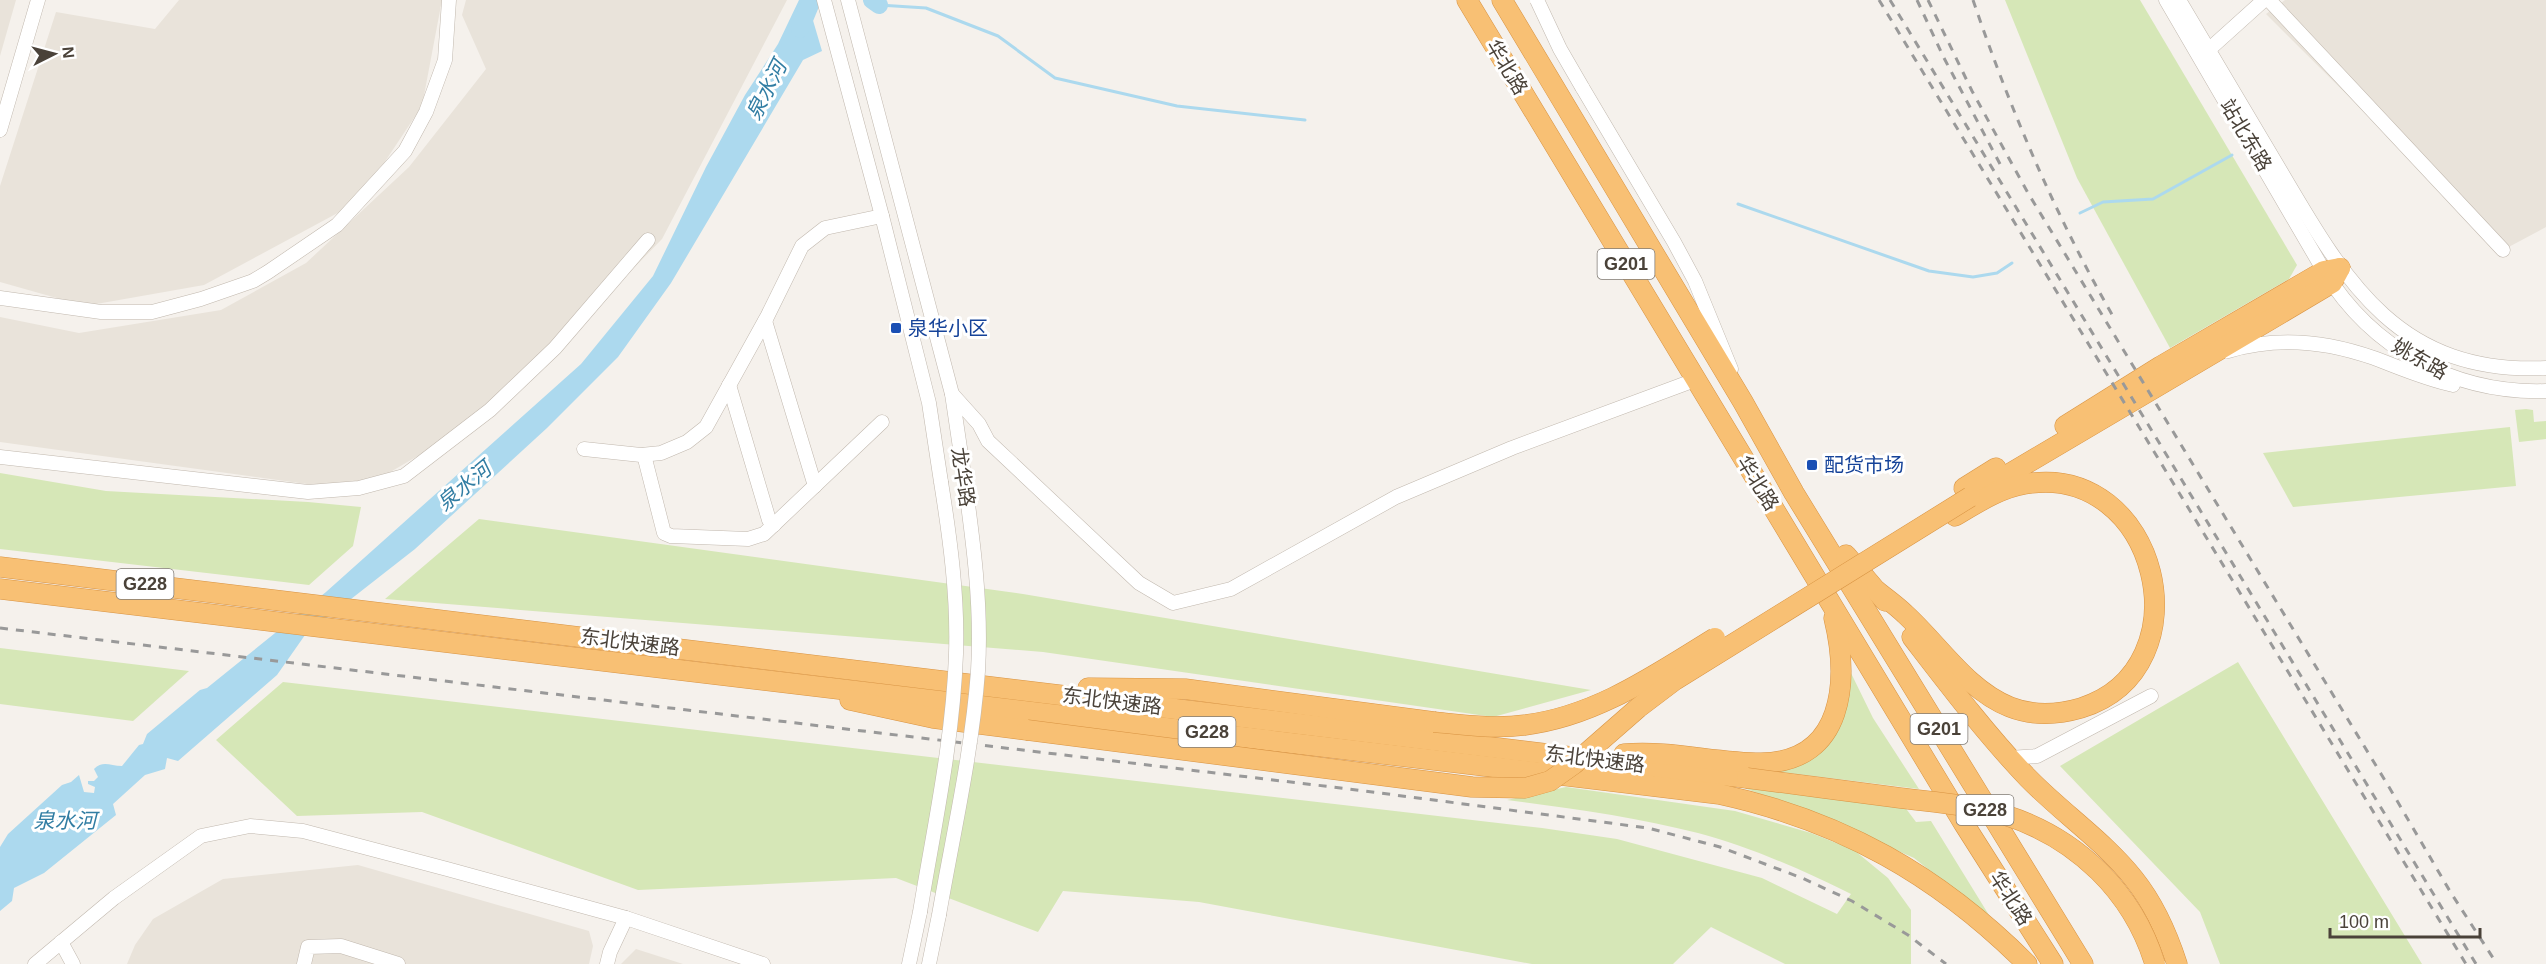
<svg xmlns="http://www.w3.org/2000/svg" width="2546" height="964" font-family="Arial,'Noto Sans SC',sans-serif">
<rect width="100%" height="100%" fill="#f5f1ec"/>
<g fill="#e9e3da">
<path d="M0,0H16L0,56Z"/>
<path d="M179,0H442L422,106L358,202L204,285L85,306L0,282V186L56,12L155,29Z"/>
<path d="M466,0H787L662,239L592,311L450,437L358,491L0,442V317L79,333L221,310L306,263L409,167L486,69L462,15Z"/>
<path d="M2285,0H2546V227L2503,250L2266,14Z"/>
<path d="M358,865L589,931L593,946L589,964H127L135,945L153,919L223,879Z"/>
<path d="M636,949L683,964H621Z"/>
</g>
<g fill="#d6e7b7">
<path d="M2005,0H2140L2297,265L2289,279L2170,348L2077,178Z"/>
<path d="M2526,409L2533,410L2534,422L2546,421V439L2519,442L2515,410Z"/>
<path d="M2510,427L2516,486L2293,507L2263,453Z"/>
<path d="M0,473L106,491L308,502L361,507L353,546L309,585L0,549Z"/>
<path d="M479,519L1023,594L1591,690L1493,717L1043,652L385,599Z"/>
<path d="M0,648L189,671L133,721L0,704Z"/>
<path d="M2238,662L2422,964H2220L2200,912L2060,766Z"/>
<path d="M1849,669L1873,718L1919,789L1764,770L1798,762Z"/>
<path d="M283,682L1542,828L1617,839L1762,878L1837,914L1851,894C1805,871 1748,846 1698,833C1636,817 1571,808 1507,800L1566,787L1735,811L1811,833L1854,850L1888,878L1911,910V964H1785L1711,927L1673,964H1532L1199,902L1063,891L1038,932L896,878L638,890L422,812L297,816L216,740Z"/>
<path d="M1744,788L1904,806L1916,822L1931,821L1992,920L1914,858L1814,814Z"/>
</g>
<path fill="#acd9ee" d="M799,0H807L822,51L803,60L671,283L618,357L547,428L415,549L305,635L277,675L178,761L167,758L165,769L145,775L113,804L116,815L44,873L14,888L12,901L0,911V847L8,834L62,785L71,782L79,775L84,792L94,793L95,787L88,784V781H94L98,777L94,769C103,760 110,766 122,766L139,745L143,744L147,734L200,690L207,688L326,592L581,364L653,276L706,167L745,95L778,44Z"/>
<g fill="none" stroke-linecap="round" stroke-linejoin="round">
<g stroke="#acd9ee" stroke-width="3">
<path d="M879,5L926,8L998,36L1055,78L1177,106L1305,120"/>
<path d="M1738,204L1929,271L1973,277L1997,273L2012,263"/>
<path d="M2080,213L2103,202L2153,199L2232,155"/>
</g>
<g stroke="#acd9ee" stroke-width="18">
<path d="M872,0L879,5"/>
<path d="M800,29L812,0"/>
</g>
<g stroke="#c1b8ae" stroke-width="15">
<g id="minor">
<path d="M824,0L882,216L929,403L941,482"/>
<path d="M848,0L952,394L964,475"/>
<path d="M2166,0L2324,271C2372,349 2454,394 2546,391"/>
<path d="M2179,0C2212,55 2244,110 2277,165C2344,279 2396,375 2546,368"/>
<path d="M2269,0L2503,250"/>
<path d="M2204,54L2264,0"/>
<path d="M1582,87L1674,242L1695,281L1731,369"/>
<path d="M0,130L38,0"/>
<path d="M0,298L101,312H152L201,299L253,281L268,272L337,225L405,151L426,112L445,60L449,0"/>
<path d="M765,321L815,486"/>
<path d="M2228,351C2277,336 2326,341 2374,358C2400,368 2425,379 2453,385"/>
<path d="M729,385L769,520L774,525"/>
<path d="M952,394L979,424L988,441L1139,583L1173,603L1231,589L1396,497L1512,448L1695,380"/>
<path d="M584,449L641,455L661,453L687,442L706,427L767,317L802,246L825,228L882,216"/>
<path d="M644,455L664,533L671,536L748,539L764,534L882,422"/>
<path d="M0,457L308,492L359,488L404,476L490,410L555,348L648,240"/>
<path d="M2010,758L2037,756L2151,696"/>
<path d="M61,942L73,964"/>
<path d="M35,964L114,898L201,836L250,826L303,831L447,869L626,918L763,964"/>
<path d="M304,964L308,947L341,946L398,964"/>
<path d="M607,964L610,952L626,918"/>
<path d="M909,964L920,912"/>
<path d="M929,964L939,915"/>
</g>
</g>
<g stroke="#d89343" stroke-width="21">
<g id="highway">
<path d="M1467,0L1964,824L2053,964"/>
<path d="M1502,0L1743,402L1794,493L2083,964"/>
<path d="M2065,426L2161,366L2324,271L2340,268"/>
<path d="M1987,487L2332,283L2340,268"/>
<path d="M1964,488L1996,468"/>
<path d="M1846,555L1885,601"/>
<path d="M0,567L1747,778"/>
<path d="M0,589L1719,794C1842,821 1938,875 2027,964"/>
<path d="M1877,591C1887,599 1897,606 1905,614C1939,645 1967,690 2010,707C2033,716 2057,715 2081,708C2208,668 2158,461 2025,484C2000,488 1977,503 1955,516"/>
<path d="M1912,637C1949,685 1986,734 2028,778C2062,813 2104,841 2134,879C2154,904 2167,933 2177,964"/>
<path d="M1088,688L1185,689L1434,722"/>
<path d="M850,700L933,718L1027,730"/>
<path d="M1624,754C1670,750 1715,763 1761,763C1845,762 1849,680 1834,618"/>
</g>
</g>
<use href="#minor" stroke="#fff" stroke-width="14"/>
<use href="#highway" stroke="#f8c074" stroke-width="20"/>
<g stroke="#999" stroke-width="3" stroke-dasharray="8 8" stroke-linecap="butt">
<path d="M1879,0L2466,964"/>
<path d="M1890,0L2476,964"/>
<path d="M1917,0L1944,58L2000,164"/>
<path d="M1928,0L1972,91L2028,193L2389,787L2451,893L2497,964"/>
<path d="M1973,0C2010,109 2056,217 2114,318"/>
<path d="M0,628L1349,789L1648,828L1720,847L1802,878L1852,901L1908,935L1946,964"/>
</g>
<g stroke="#c1b8ae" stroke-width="15" stroke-linecap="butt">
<g id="minor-bridge">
<path d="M1537,0L1560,49L1582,87"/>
<path d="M920,912C934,827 953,741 956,654C958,597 950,538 941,482"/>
<path d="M939,915C953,834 972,753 978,671C982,605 973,540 964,475"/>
</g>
</g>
<g stroke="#d89343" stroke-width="21" stroke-linecap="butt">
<g id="highway-bridge">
<path d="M1434,722C1465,725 1495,729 1525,725C1597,716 1656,674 1715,638"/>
<path d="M1027,730L1472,787L1525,788L1550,781L1574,764L1638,708L1675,680L1970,497"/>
<path d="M1747,778C1796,784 1844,791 1893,797C1930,802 1969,804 2005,815C2077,838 2133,892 2155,964"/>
</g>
</g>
<use href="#minor-bridge" stroke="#fff" stroke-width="14"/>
<use href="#highway-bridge" stroke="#f8c074" stroke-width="20"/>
</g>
<g fill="#1a4fb4" stroke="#fff" stroke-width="2">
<rect x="890" y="322" width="12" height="12" rx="3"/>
<rect x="1806" y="459" width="12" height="12" rx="3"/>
</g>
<g text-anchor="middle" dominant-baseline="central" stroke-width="6" stroke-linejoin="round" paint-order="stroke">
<g fill="#fff" stroke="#807b74" stroke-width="1.5">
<rect x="1597.5" y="249" width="57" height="30" rx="4.5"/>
<rect x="116.5" y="569" width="57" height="30" rx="4.5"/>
<rect x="1910.5" y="714" width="57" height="30" rx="4.5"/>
<rect x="1178.5" y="717" width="57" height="30" rx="4.5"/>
<rect x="1956.5" y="795" width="57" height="30" rx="4.5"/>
</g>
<g font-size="18" font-weight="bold" fill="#4a4239">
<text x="1626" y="264">G201</text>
<text x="145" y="584">G228</text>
<text x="1939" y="729">G201</text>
<text x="1207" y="732">G228</text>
<text x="1985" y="810">G228</text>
</g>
<g font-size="20" fill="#4a4239" stroke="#fff">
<text transform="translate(1507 67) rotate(59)">华北路</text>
<text transform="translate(2246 135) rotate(59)">站北东路</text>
<text transform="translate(2420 359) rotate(30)">姚东路</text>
<text transform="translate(963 477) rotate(81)">龙华路</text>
<text transform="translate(1758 483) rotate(58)">华北路</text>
<text transform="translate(630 642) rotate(7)">东北快速路</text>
<text transform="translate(1112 701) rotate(7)">东北快速路</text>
<text transform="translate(1595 759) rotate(7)">东北快速路</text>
<text transform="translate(2011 898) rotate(57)">华北路</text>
</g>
<g font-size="20" fill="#164399" stroke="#fff" text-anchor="start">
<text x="908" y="328">泉华小区</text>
<text x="1824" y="465">配货市场</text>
</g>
<g font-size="21" font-style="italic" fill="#317da3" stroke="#fff">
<text transform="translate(766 90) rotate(-63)">泉水河</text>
<text transform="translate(464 486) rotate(-40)">泉水河</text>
<text x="65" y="820">泉水河</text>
</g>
</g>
<g transform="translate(54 54) rotate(84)" stroke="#ffffff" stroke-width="4.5" paint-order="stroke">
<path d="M0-4.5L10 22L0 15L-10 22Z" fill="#4a4239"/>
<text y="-9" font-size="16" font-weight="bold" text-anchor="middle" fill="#4a4239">N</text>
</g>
<path d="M2330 928v9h150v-9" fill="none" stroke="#4a4239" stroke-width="3"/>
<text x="2339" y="928" font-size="18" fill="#4a4239" stroke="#ffffff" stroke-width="4.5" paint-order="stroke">100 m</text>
</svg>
